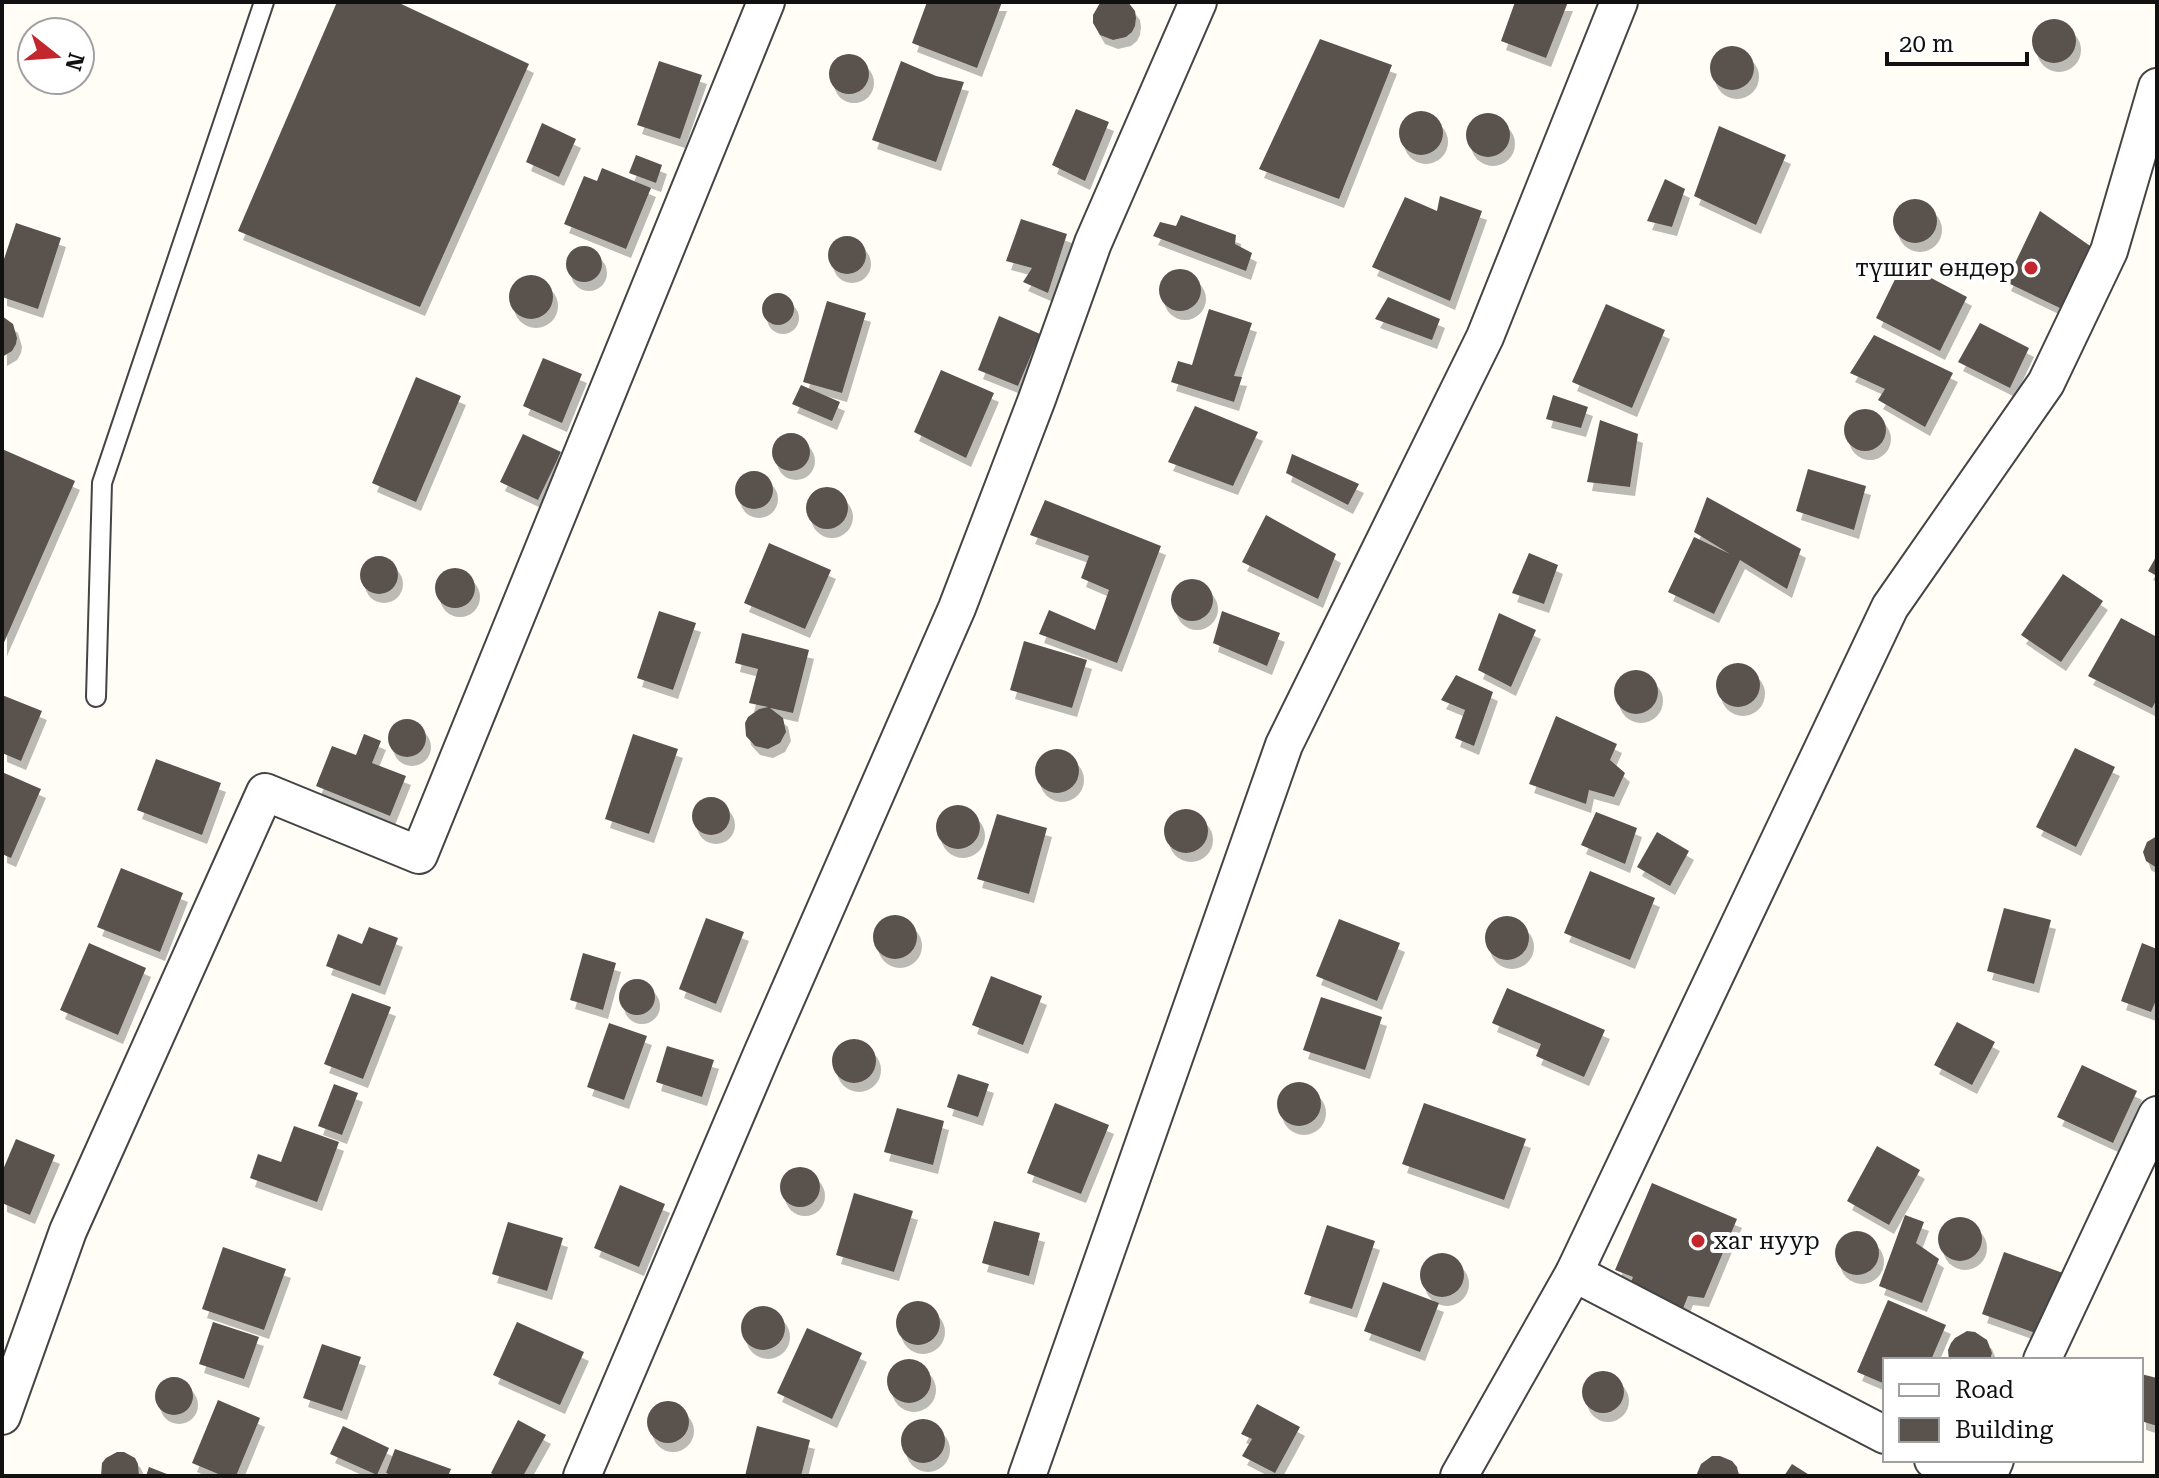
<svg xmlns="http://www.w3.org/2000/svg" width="2159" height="1478" font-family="'Roboto Serif',serif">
<defs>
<filter id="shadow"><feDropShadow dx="5" dy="9" stdDeviation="0" flood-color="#0004"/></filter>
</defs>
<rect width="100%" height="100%" fill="#fffdf5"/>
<g fill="#5a524d" filter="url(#shadow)">
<path d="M337,2H397L529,64L420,307L238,231Z"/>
<path d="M927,2H1002L977,68L912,43Z"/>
<path d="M1128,2L1135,11L1136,18L1135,26L1132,32L1126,37L1113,40L1100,35L1093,23V15L1100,3Z"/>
<path d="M1515,2H1568L1546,58L1501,41Z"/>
<circle cx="2054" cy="41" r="22"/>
<path d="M1320,39L1392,65L1339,199L1259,169Z"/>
<circle cx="1732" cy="68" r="22"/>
<circle cx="849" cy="74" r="20"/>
<path d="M659,61L702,75L680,139L637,125Z"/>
<path d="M901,61L936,76L964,82L936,162L872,140Z"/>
<path d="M1076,109L1109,122L1085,181L1052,165Z"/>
<circle cx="1421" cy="133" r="22"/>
<circle cx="1488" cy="135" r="22"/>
<path d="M542,123L576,139L559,177L526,162Z"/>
<path d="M1719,126L1786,155L1756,225L1694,196Z"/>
<path d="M636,155L662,165L656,183L629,173Z"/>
<path d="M602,168L651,188L626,249L564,224L584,176L597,181Z"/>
<path d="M1665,179L1685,189L1672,227L1647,221Z"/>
<path d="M1440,196L1482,211L1450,301L1372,267L1405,197L1437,211Z"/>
<circle cx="1915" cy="221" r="22"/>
<path d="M2040,211L2096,250L2062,309L2006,282Z"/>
<path d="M1181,215L1236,235L1235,244L1252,253L1246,271L1153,236L1160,222L1176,226Z"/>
<path d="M1021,219L1067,234L1048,293L1023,282L1032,268L1006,261Z"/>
<path d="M16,223L61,238L38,309L2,297V258L4,259Z"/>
<circle cx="847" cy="255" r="19"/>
<circle cx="584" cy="264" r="18"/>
<path d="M1903,263L1967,297L1940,351L1876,318Z"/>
<circle cx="1180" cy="290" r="21"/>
<circle cx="531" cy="297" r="22"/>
<circle cx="778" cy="309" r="16"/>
<path d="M1388,297L1440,319L1432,340L1375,319Z"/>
<path d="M827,301L866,313L842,393L803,382Z"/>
<path d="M1606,304L1665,330L1632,408L1572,382Z"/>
<path d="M1209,309L1252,323L1234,376L1242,377L1234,402L1171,382L1178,361L1192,365Z"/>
<path d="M2,316L13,324L17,338L16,344L12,351L2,357Z"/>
<path d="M999,316L1040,334L1018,386L978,370Z"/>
<path d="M1980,323L2029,348L2010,388L1958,362Z"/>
<path d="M1874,335L1953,373L1925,427L1878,400L1885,389L1850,373Z"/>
<path d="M543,358L582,374L562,423L523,406Z"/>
<path d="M941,370L994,393L966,458L914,432Z"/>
<path d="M416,377L461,396L416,502L372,483Z"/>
<path d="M801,385L840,402L832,421L792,404Z"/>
<path d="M1553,395L1588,407L1581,428L1546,419Z"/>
<path d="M1195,406L1258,432L1233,486L1168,462Z"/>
<circle cx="1865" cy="430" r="21"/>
<path d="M1600,420L1638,434L1630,487L1587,482Z"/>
<circle cx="791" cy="452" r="19"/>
<path d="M523,434L561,452L538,500L500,482Z"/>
<path d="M2,449L75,481L2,647Z"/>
<path d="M1292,454L1359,484L1348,505L1286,473Z"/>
<path d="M1808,469L1866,486L1854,530L1796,511Z"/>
<circle cx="754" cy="490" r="19"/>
<circle cx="827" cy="508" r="21"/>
<path d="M1707,497L1801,549L1787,589L1740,560L1714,614L1668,592L1694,537L1730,554L1694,532Z"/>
<path d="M1045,500L1161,546L1117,663L1039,634L1049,610L1095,630L1109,590L1081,578L1089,556L1030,535Z"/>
<path d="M1266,515L1336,554L1318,599L1242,562Z"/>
<path d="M769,543L831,570L805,629L744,603Z"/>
<path d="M1529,553L1558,565L1544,604L1512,593Z"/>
<path d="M2157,555V576L2148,571Z"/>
<circle cx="379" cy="575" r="19"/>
<circle cx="455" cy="588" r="20"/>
<path d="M2063,574L2103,601L2061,662L2021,635Z"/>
<circle cx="1192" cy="600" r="21"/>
<path d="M659,611L696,623L673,690L637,678Z"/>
<path d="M1222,611L1280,633L1267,666L1213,643Z"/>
<path d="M1499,613L1536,630L1511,687L1478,670Z"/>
<path d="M2121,618L2157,637V699L2152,708L2088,676Z"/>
<path d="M742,633L809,650L793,713L770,708L783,718L786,732L780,743L768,749L755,746L746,736L745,723L748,717L759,709L768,707L749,703L758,669L735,663Z"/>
<path d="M1024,641L1087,660L1072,708L1010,690Z"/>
<circle cx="1738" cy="685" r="22"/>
<circle cx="1636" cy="692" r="22"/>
<path d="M1456,675L1493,692L1474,746L1455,738L1465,710L1441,700Z"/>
<path d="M2,695L42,711L21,761L2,753Z"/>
<path d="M1556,716L1617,744L1610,760L1625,773L1614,797L1589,790L1586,804L1529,784Z"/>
<circle cx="407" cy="738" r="19"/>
<path d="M364,734L381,741L372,763L406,776L390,816L316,786L332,746L356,755Z"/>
<path d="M633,734L678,749L649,834L605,819Z"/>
<path d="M2075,748L2115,767L2076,847L2036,827Z"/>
<circle cx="1057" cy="771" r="22"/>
<path d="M156,759L221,783L202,835L137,810Z"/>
<path d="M2,772L41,789L11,858L2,854Z"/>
<circle cx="711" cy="816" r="19"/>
<circle cx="958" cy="827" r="22"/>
<circle cx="1186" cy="831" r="22"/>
<path d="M1596,812L1637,828L1625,864L1581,845Z"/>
<path d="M997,814L1047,828L1029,894L977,879Z"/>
<path d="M1657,832L1689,851L1670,886L1637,867Z"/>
<path d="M2157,836V868L2146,861L2143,852L2147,842Z"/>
<path d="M121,868L183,893L160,952L97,927Z"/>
<path d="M1590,871L1655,898L1630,960L1564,933Z"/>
<path d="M2004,908L2051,920L2034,984L1987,971Z"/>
<circle cx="895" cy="937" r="22"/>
<circle cx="1507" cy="938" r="22"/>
<path d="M706,918L744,932L716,1004L679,989Z"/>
<path d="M1339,919L1400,943L1377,1001L1316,976Z"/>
<path d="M369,927L398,938L380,986L326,966L338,934L362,944Z"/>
<path d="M89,943L146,968L118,1035L60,1010Z"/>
<path d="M2142,943L2157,949V998L2151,1012L2121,1001Z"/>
<path d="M583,953L616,963L603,1010L570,1000Z"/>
<path d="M991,976L1042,996L1023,1045L972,1025Z"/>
<circle cx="637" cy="997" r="18"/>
<path d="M1507,988L1605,1030L1584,1077L1536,1056L1541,1044L1492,1023Z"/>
<path d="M352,993L391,1007L363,1079L324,1064Z"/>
<path d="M1321,997L1382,1017L1365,1070L1303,1050Z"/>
<path d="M1957,1022L1995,1042L1972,1085L1934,1065Z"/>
<path d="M609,1023L647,1036L624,1100L587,1087Z"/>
<circle cx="854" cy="1061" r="22"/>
<path d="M667,1046L714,1060L702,1097L656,1082Z"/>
<path d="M2082,1065L2137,1091L2113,1143L2057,1117Z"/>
<path d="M958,1074L989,1084L978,1117L947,1107Z"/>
<circle cx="1299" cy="1104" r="22"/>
<path d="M334,1084L358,1093L342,1135L318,1126Z"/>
<path d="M1055,1103L1109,1125L1081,1194L1027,1173Z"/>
<path d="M1424,1103L1526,1139L1504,1200L1402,1164Z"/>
<path d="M897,1108L944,1121L933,1165L884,1152Z"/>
<path d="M294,1126L339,1142L317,1202L250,1178L258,1154L281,1162Z"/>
<path d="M16,1139L55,1155L30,1215L2,1203V1172Z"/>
<path d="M1877,1146L1920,1170L1889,1225L1847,1201Z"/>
<circle cx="800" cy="1187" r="20"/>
<path d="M1652,1183L1737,1219L1704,1298L1688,1296L1680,1316L1626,1294L1633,1277L1615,1270Z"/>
<path d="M620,1185L665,1204L639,1267L594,1248Z"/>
<path d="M854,1193L913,1211L894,1272L836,1255Z"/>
<path d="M1905,1215L1924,1222L1916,1243L1939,1259L1922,1303L1879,1286Z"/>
<circle cx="1960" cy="1239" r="22"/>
<path d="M994,1221L1040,1233L1029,1276L982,1263Z"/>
<path d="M508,1222L563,1238L547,1291L492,1274Z"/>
<path d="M1327,1225L1375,1241L1352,1309L1304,1294Z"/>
<circle cx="1857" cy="1253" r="22"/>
<path d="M223,1247L286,1269L264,1330L202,1309Z"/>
<path d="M2004,1252L2063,1273L2041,1335L1982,1314Z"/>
<circle cx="1442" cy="1275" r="22"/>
<path d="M1383,1282L1439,1303L1420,1352L1364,1331Z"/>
<path d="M1888,1300L1946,1325L1931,1360H1885V1384L1857,1372Z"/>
<circle cx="918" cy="1323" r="22"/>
<circle cx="763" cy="1328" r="22"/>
<path d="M213,1322L259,1337L244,1379L199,1364Z"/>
<path d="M517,1322L584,1352L560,1405L493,1375Z"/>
<path d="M807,1328L862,1353L832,1419L777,1393Z"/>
<path d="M1967,1331L1975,1332L1987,1340L1992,1353L1990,1360H1949L1948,1350L1951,1343L1955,1338Z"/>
<path d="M322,1344L361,1357L342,1411L303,1398Z"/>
<circle cx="909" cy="1381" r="22"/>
<circle cx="1603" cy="1392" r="21"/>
<path d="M2141,1374L2157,1378V1426L2141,1421Z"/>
<circle cx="174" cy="1396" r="19"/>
<path d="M218,1400L260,1418L236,1476H223L192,1463Z"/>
<circle cx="668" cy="1422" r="21"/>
<path d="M1257,1404L1300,1427L1275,1473L1242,1456L1252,1439L1241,1434Z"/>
<circle cx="923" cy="1441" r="22"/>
<path d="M518,1420L546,1435L523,1476H496L491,1473Z"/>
<path d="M343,1426L389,1448L377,1475L330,1454Z"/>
<path d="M757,1426L810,1440L801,1476H745Z"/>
<path d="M395,1449L451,1469L448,1476H393L386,1473Z"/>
<path d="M117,1452H124L135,1458L138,1464L139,1476H101L102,1463L106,1458Z"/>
<path d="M1712,1456H1720L1732,1461L1737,1467L1739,1476H1696L1701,1464Z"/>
<path d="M1792,1464L1811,1476H1784Z"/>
<path d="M149,1467L172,1476H146Z"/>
</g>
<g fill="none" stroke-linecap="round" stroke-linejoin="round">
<g stroke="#444" stroke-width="22">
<path id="lane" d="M96,697L102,483L264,2"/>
</g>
<g stroke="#444" stroke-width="40">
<g id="street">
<path d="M1574,1273L1885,1435"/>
<path d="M2042,1360L2157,1115"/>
<path d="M2,1416L68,1231L265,792L419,855L766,2"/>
<path d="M1933,1460L1965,1476"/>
<path d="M582,1476L761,1056L957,608L1037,399L1093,243L1198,2"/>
<path d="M1027,1476L1284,745L1485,337L1619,2"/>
<path d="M1459,1476L1574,1273L1890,607L2046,383L2109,251L2157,87"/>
<path d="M1988,1476L1995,1460"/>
</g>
</g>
<use href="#lane" stroke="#fff" stroke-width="18"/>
<use href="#street" stroke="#fff" stroke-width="36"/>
</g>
<g fill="#c4262e" stroke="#fff" stroke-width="3">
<circle cx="2031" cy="268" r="8"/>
<circle cx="1698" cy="1241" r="8"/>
</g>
<g text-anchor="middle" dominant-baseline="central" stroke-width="8" stroke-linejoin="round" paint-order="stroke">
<g font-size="24" fill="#111" stroke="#fff" text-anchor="end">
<text x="2015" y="268">түшиг өндөр</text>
<text x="1714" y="1241" text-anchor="start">хаг нуур</text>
</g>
</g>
<rect width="2159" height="1478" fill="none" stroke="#111111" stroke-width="8"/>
<rect x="1883" y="1358" width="260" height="104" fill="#ffffff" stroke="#a0a0a0" stroke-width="2"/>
<rect x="1899" y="1384" width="40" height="12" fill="#ffffff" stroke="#a0a0a0" stroke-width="2"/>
<text x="1955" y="1398" font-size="24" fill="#111111">Road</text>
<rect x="1899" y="1418" width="40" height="24" fill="#5a524d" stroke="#a0a0a0" stroke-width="2"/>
<text x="1955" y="1438" font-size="24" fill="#111111">Building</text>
<g transform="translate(56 56) rotate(107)"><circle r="38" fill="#ffffff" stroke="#a0a0a0" stroke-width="2"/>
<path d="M0-6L14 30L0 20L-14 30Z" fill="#c4262e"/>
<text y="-12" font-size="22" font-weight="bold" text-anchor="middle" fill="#111111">N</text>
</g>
<path d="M1887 52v12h140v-12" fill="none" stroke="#111111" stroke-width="4"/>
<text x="1899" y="52" font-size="24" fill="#111111" stroke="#ffffff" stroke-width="6" paint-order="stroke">20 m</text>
</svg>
